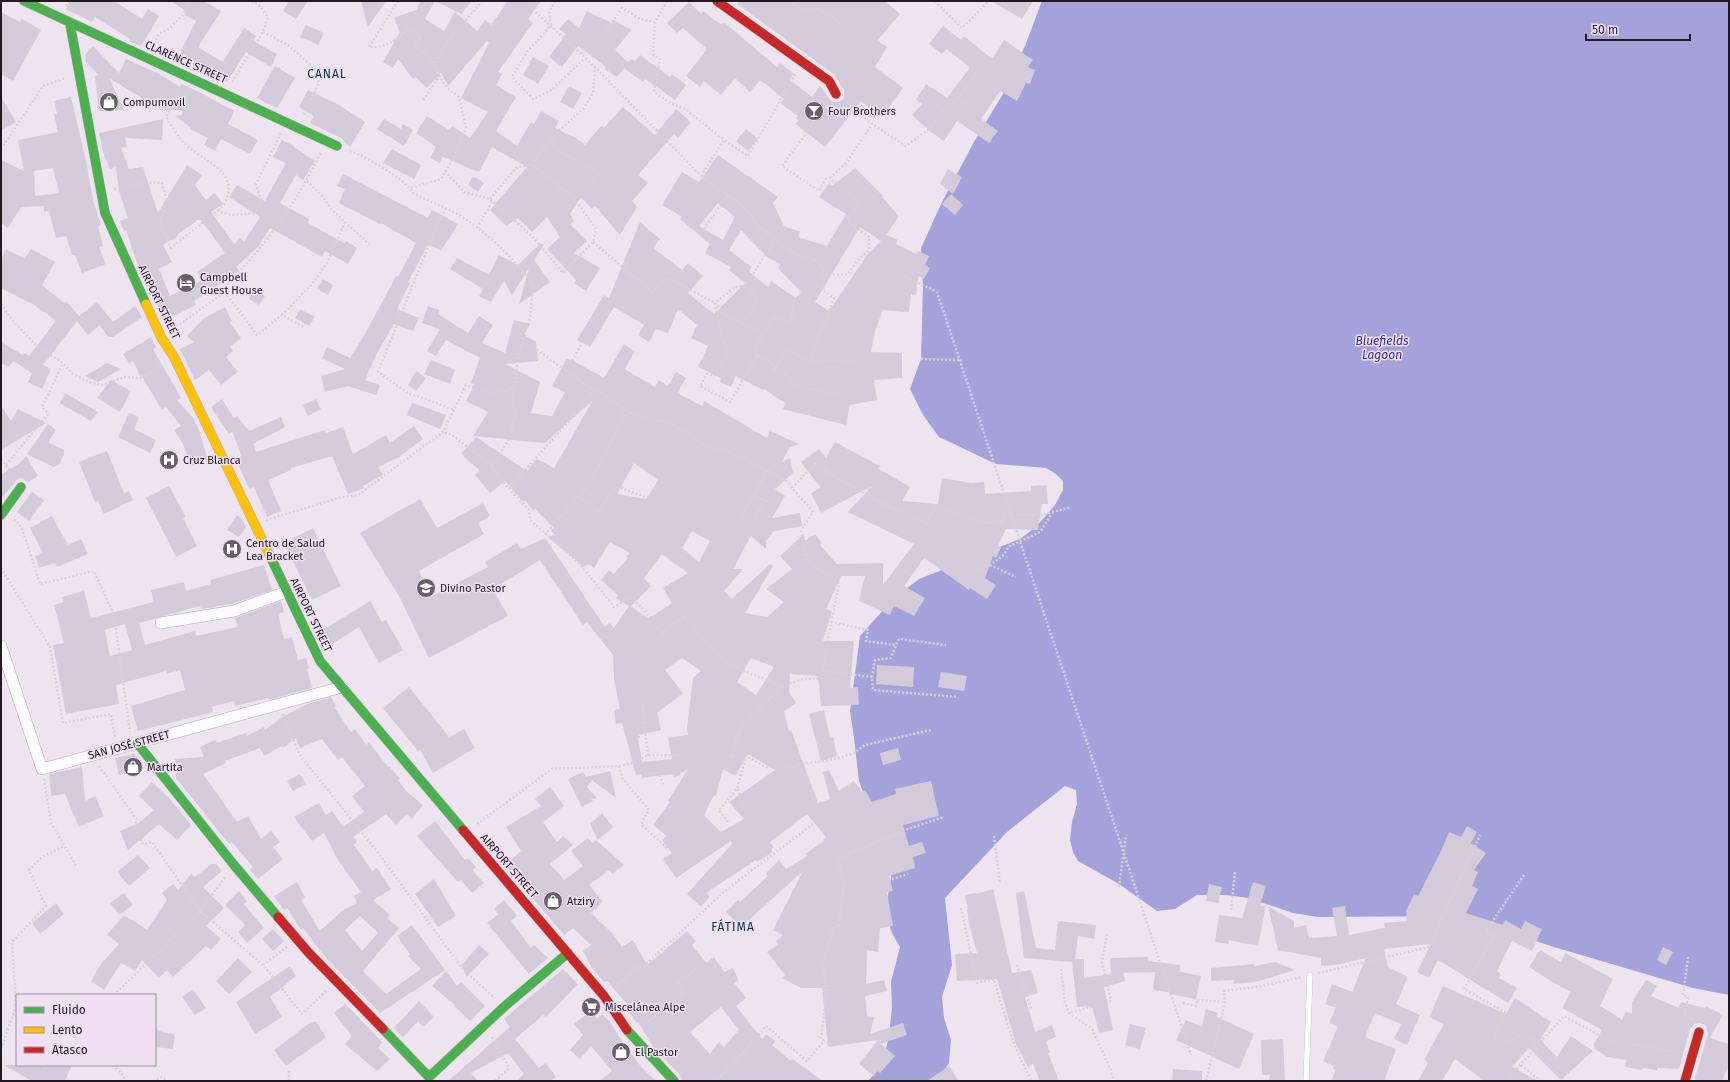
<svg xmlns="http://www.w3.org/2000/svg" width="1730" height="1082" font-family="'Fira Sans',sans-serif">
<rect width="100%" height="100%" fill="#eee4ef"/>
<path fill="#a5a2db" d="M1042,1H1729V995L1693,988L1554,947L1458,916L1318,917L1293,913L1248,898L1226,895H1197L1175,909L1157,911L1119,884L1078,861L1073,852L1070,840L1072,822L1077,804L1076,790L1065,786L1007,832L945,898L952,965L942,997L944,1018L951,1040L949,1063L938,1080L868,1081L881,1067L889,1037L892,1006L891,982L900,947C892,934 886,922 887,906C887,894 892,883 891,871L859,781L854,738L850,711L860,636L895,597L919,579L1020,539L1036,527L1055,505L1063,490V481L1056,474L1046,468L996,464L939,437L923,415L910,389L921,359L923,285L921,248L942,202L975,140L1009,84L1011,75L1025,46Z"/>
<g fill="#d3cbd9" fill-rule="evenodd">
<path d="M70,1H114L142,19L148,9L159,16L141,46L129,41L130,39L95,17L92,22L66,9Z"/>
<path d="M171,1H204L221,11L198,47L223,62L244,28L256,36L253,41L277,54L271,67L246,52L227,82L213,73L211,77L191,69L195,61L180,53L196,21L185,15L187,12Z"/>
<path d="M289,1H308L296,19L283,11Z"/>
<path d="M361,1H386L368,27Z"/>
<path d="M421,1H472L461,14L435,1L425,19L444,31L455,12L477,31L485,20L491,25L508,1H541L528,19L533,23L498,72L502,74L496,85L516,97L496,131L517,146L531,122L534,124L541,111L559,121L555,128L576,138L585,145L601,126L604,128L623,107L655,135L676,109L691,122L678,138L674,134L638,175L648,183L632,201L637,207L620,235L595,206L592,209L581,197L570,214L574,221L570,224L587,241L574,253L600,268L586,291L574,283L576,280L547,249L560,237L547,217L532,232L518,218L506,226L490,210L527,167L492,147L479,172L443,157L440,163L430,158L436,147L416,133L427,116L449,130L452,126L470,138L488,112L461,98L489,43L487,41L448,86L441,73L427,88L415,77L413,79L398,59L393,68L383,62L400,32L394,18L416,10Z"/>
<path d="M740,1H885L900,14L877,41L887,47L875,67L903,88L882,117L861,101L825,147L796,124L799,120L796,119L798,116L780,103L784,99L760,80L750,92L735,78L721,95L704,81L700,87L686,76L707,49L683,28L677,33L667,23L689,2L701,14L703,11L720,24L725,23L777,67L780,63L794,74L789,79L812,97L820,86L832,102H840L844,98V90L834,74L737,4Z"/>
<path d="M991,1H1033L1022,19Z"/>
<path d="M587,11L612,23L614,20L631,30L615,50L628,62L631,59L635,61L640,55L670,77L672,74L686,85L675,100L645,79L643,82L624,68L617,77L605,69L606,67L578,46L562,67L549,57L566,34L559,29L568,19L579,28Z"/>
<path d="M1,12L20,22L22,19L41,30L13,81L1,74Z"/>
<path d="M306,25L324,33L318,45L300,37Z"/>
<path d="M943,26L961,40L964,36L992,59L1004,40L1033,60L1028,67L1035,70L1030,84L1026,83L1017,101L1000,91L981,119L998,131L989,143L957,121L944,141L931,132L912,115L922,104L916,100L926,84L947,98L969,69L968,66L947,49L942,54L929,44Z"/>
<path d="M93,46L119,73L126,59L161,75L180,87L182,84L201,93L234,111L228,124L258,140L250,154L221,139L215,151L204,145L208,138L190,129L191,128L175,116L182,115L181,110H166L163,109V111L109,78L124,110L99,111L95,76L99,75L86,62L85,55Z"/>
<path d="M533,57L549,66L538,84L523,75Z"/>
<path d="M275,66L295,78L277,108L257,98Z"/>
<path d="M569,86L582,93L573,109L560,102Z"/>
<path d="M308,90L339,105L365,122L350,147L341,138L310,123L314,116L299,107Z"/>
<path d="M1,97L16,122L1,131Z"/>
<path d="M71,97L87,165L93,200L101,225L98,227L103,246L99,247L106,264L82,273L75,255H72L66,236L56,238L49,211L44,212V206L21,207L8,228L1,223V160L24,171L18,140L58,132L54,114H57L54,101ZM53,168L59,193L35,196L34,171Z"/>
<path d="M163,119L162,140L125,138L127,147L121,148L129,169L143,167L158,213L187,165L202,175L195,185L206,200L215,193L223,204L211,212L234,244L240,238L244,242L260,217L229,197L237,185L265,201L286,163L273,157L282,140L294,146V147L315,161L303,180L296,175L280,203L309,219L308,223L344,243L346,241L357,248L348,264L325,251L322,257L270,228L259,246L236,267L239,271L194,301L196,305L164,321L145,276L137,263L126,230L124,231L120,221L128,218L119,191L116,167L110,169L103,152L99,133ZM198,220H201L225,253L197,272L203,280L170,296L159,269L172,262L163,245L178,236V234Z"/>
<path d="M384,119L401,129L403,124L413,130L404,146L377,129Z"/>
<path d="M746,129L758,139L748,151L736,141Z"/>
<path d="M392,149L421,165L414,179L383,163Z"/>
<path d="M718,155L778,197L773,203L784,226L800,232L798,237L827,246L846,214L819,197L829,183L832,186L855,168L883,196L882,197L899,216L886,235L898,240L896,244L917,254L918,251L929,256L925,265L930,268L924,279L918,276L916,295L911,294L909,312L883,310L875,331L871,352L902,353V378L874,380L877,400L850,405L846,425L783,409L785,403L764,389L763,390L736,376L731,387L720,382L721,378L698,367L708,346L691,338L697,325L678,309L668,333L656,329L649,342L638,335L644,325L614,307L590,347L577,340L604,295L609,298L640,222L660,239L653,248L682,270L688,263L703,276L688,293L714,314L745,283L729,270L731,267L705,253L710,244L680,219L682,217L662,205L682,172L699,182ZM718,203L735,217L723,240L699,226ZM860,227L881,241L867,255L829,311L815,302ZM741,230L768,258L781,264L778,268L801,292L796,298L771,281L768,287L749,272L752,267L729,250Z"/>
<path d="M948,169L962,177L953,194L940,184Z"/>
<path d="M343,174L428,218L432,210L458,224L441,251L428,244L408,282L410,283L397,309L419,318L413,331L394,324L376,355L365,380L380,385L376,395L348,386L325,392L321,376L345,369L322,358L327,347L350,358L365,334L396,276L398,277L416,243L381,223L380,224L339,203L345,189L337,186Z"/>
<path d="M473,176L484,183L478,192L468,185Z"/>
<path d="M951,194L963,205L955,215L942,204Z"/>
<path d="M541,243L544,245L534,260L550,282L519,304L529,268L512,295L504,281L491,302L479,296L483,289L450,269L457,258L489,275L499,255L518,265Z"/>
<path d="M6,249L25,259L31,249L55,262L42,285L64,303L66,301L79,316L97,302L113,322L135,306L142,317L113,337H108L100,325L88,335L77,321L43,365L51,369L42,389L28,382L32,373L13,361L9,367L1,363V342L23,355L24,353L29,356L56,321L36,306L1,288V260Z"/>
<path d="M323,279L333,285L328,295L317,289Z"/>
<path d="M254,290L265,296L259,305L249,299Z"/>
<path d="M428,306L439,310L438,314L468,333L479,316L493,325L482,343L505,353L514,320L530,324L524,335L536,342L538,361L505,364L540,382L531,413L552,416L565,392L552,386L566,359H570L604,378L624,344L635,351L625,369L655,387L659,380L668,386L676,372L686,378L677,393L702,406L704,401L767,438L770,431L799,444L789,448L782,462L790,458L793,473L775,489L785,496L772,518L800,513L802,526L774,531L766,541V549L751,536L733,569H743L724,591L732,599L770,564L773,566L745,613L767,617L784,602L766,589L792,569L780,556L804,534L805,541L815,534L822,543L820,545L837,564L883,563V585L914,544L848,512L872,486L821,513L811,493L821,488L801,462L819,449L826,458L835,442L880,466L878,468L910,487L902,501L938,504L942,478L971,483L984,482L985,494L1031,491V486L1046,485L1048,504H1042L1038,530L1006,529L998,546L1001,547L996,558L993,556L985,578L996,585L987,599L970,588L969,590L924,558L904,586L925,598L914,616L894,606L890,615L859,601L865,576H841L826,609L832,611L823,641H854L850,688L858,687L859,705L821,706L818,676L790,674L789,692L796,703L784,711L789,731L791,730L818,803L830,799L823,772L829,770L839,791L854,781L862,792L865,790L872,802L896,794L895,789L931,781L939,816L903,825L909,846L922,842L926,853L913,857L915,868L889,876L893,891L887,892L893,926L880,928L878,952L867,950L866,984L884,980L887,991L865,996L867,1016L874,1017L870,1034L903,1023L907,1035L881,1044L895,1056L880,1073L877,1071L874,1076L859,1064L878,1040L828,1047L822,988H801L782,978L785,975L767,952L778,944L776,941L783,935L773,930L803,871L741,927L726,912L738,900L740,902L768,876L766,873L779,860L786,869L807,856L805,854L824,841L823,839L826,837L807,814L770,842L774,847L771,849L773,852L757,862L756,860L706,893L710,896L701,907L687,894L732,844L731,841L676,878L663,859L672,853L662,840L667,836L653,825L670,802L668,801L688,769L674,778V774L642,778V774L636,775L622,723L616,724L614,710L620,709L614,679L613,655L587,622L583,625L540,560L493,589L508,616L429,658L399,596L360,533L420,499L437,528L483,503L490,516L478,523L484,534L419,571L432,596L488,567L485,562L517,543L521,549L545,538L605,627L610,623L614,628L629,606L616,598L618,595L601,580L609,570L614,574L628,558L626,557L630,553L610,542L594,568L588,564L584,567L548,537L555,535L551,530L554,528L535,509L533,510L525,500L523,502L505,481L490,493L475,475L480,471L461,454L476,437L527,471L537,459L554,468L593,400L545,443L473,436L488,412L466,401L475,384L471,383L480,358L446,340L436,356L427,351L440,329L422,323ZM634,463L658,480L646,499L617,494ZM692,531L710,541L699,562L682,548ZM662,554L688,573L663,588L672,603L648,619L631,606L651,586L644,578ZM682,658L701,671L693,678L687,728L688,735L668,738L672,759L642,762L638,738H640L639,735L661,730L657,713L683,693L665,670ZM751,658L774,667L756,695L737,682ZM748,754L775,770L729,802L744,819L721,832L704,815L714,795L716,796L723,769L735,776Z"/>
<path d="M225,307L232,321L229,322L241,338L230,347L233,351L226,357L238,372L221,385L209,370L195,380L180,349L194,342L187,336L203,319Z"/>
<path d="M300,309L315,317L309,326L295,318Z"/>
<path d="M151,337L156,347L153,349L181,398L177,400L193,418L201,434H200L208,460L191,466L183,444L174,430L181,426L166,407L162,410L141,375L140,376L133,361L129,363L123,354Z"/>
<path d="M431,360L455,370L450,384L424,374Z"/>
<path d="M107,363L121,369L98,382L85,376Z"/>
<path d="M416,371L426,378L416,391L408,385Z"/>
<path d="M111,380L131,391L120,412L97,398Z"/>
<path d="M65,393L98,412L91,421L60,403Z"/>
<path d="M222,399L234,418L237,416L249,431L281,417L285,427L253,444L256,452L325,430L326,433L343,427L353,454L386,435L390,443L414,426L423,439L399,457L378,467L383,475L363,486L364,488L348,494L332,456L291,468V470L268,480L281,511L267,517L254,487L249,489L236,459L242,456L232,432L229,434L211,407Z"/>
<path d="M316,399L321,409L308,416L303,405Z"/>
<path d="M412,403L446,415L440,429L407,415Z"/>
<path d="M1,405L11,421L18,409L46,423L1,450Z"/>
<path d="M129,413L139,417L134,429L156,440L150,453L118,437Z"/>
<path d="M48,424L56,430L48,442L64,450V454L59,465L53,467L27,454Z"/>
<path d="M107,451L124,493L129,491L133,500L104,514L98,501L95,502L79,462Z"/>
<path d="M26,456L38,476L28,482L22,478L17,479L1,499V475L20,463Z"/>
<path d="M169,486L186,517L183,518L197,546L176,557L146,498Z"/>
<path d="M32,492L44,500L29,521L17,512Z"/>
<path d="M237,515L241,518L246,527L239,537L227,530Z"/>
<path d="M52,516L68,545L81,539L88,554L57,567L55,563L39,568L35,556L43,553L30,528Z"/>
<path d="M313,528L341,586L312,600L284,543Z"/>
<path d="M264,565L272,590L232,604L201,609L200,606L139,623L145,645L195,631L196,636L238,627L235,618L281,601L284,612L278,614L284,639L292,637L298,660L306,658L309,669H307L312,688L269,700L268,698L235,706L234,701L212,707L213,712L138,731L131,706L185,690L180,670L167,674L166,671L116,685L119,704L66,714L53,645L64,643L54,605L63,602L62,597L84,591L91,618L154,602L151,590L184,582L186,591L211,584L210,580ZM125,624L132,650L110,656L105,630Z"/>
<path d="M370,601L382,622L386,620L403,650L379,663L359,627L329,646L320,632Z"/>
<path d="M877,665L914,667L913,687L876,684Z"/>
<path d="M941,672L967,676L964,691L938,687Z"/>
<path d="M409,687L449,737L464,729L475,748L433,773L420,750L418,751L383,708Z"/>
<path d="M331,697L336,706L334,707L351,732L355,729L366,745L369,742L388,767L389,766L400,779L398,780L406,791L423,805L412,819L407,814L396,825L386,814L353,837L357,841L354,845L372,871L377,868L391,889L373,900L390,915L387,918L399,928L363,971L386,994L421,969L408,956L410,954L397,936L412,925L445,970L380,1013L325,957L303,928L301,930L287,908L284,910L274,896L297,882L305,897L301,900L320,931L342,911L357,903L354,896L361,892L338,860L324,833L312,841L294,817L319,803L326,815L332,811L343,827L364,812L352,796L365,786L342,757L338,760L322,739L300,748L296,738L283,748L282,746L264,756L260,748L225,761L226,763L203,774L237,822L248,816L261,839L271,831L280,842L273,847L283,859L258,879L250,870L253,867L232,842L229,844L176,778L175,759L204,757L200,747L215,740L217,743L246,733L247,736L264,727L265,730L281,718L307,704ZM360,916L378,933L362,951L345,930Z"/>
<path d="M824,710L830,738L833,737L837,756L821,761L809,714Z"/>
<path d="M898,748L901,760L883,765L880,753Z"/>
<path d="M134,754L142,763L143,769L119,775L115,758Z"/>
<path d="M82,767L85,801L95,796L104,816L79,827L65,794L51,796L49,774Z"/>
<path d="M610,771L616,798L592,780L587,787L597,798L591,799L593,801L582,807L568,779L583,772L586,777Z"/>
<path d="M300,774L306,784L293,791L287,781Z"/>
<path d="M152,782L169,798L191,825L177,840L159,824L128,850L120,831L139,823L154,810L139,796Z"/>
<path d="M550,787L564,806L543,822L557,842L563,836L573,845L550,864L564,880L583,866L571,851L588,838L592,843L596,840L624,865L612,874L609,870L589,885L603,902L591,913L612,933L622,947L633,940L647,965L687,931L696,941L692,945L706,963L714,957L724,972L733,968L739,981L734,983L746,998L736,1006L762,1039L766,1034L776,1041L772,1045L791,1061L792,1059L823,1081H683L680,1075L654,1048L638,1022L637,1023L625,1007L628,1005L607,981L604,982L592,968L583,951L591,945L573,928L564,935L505,865L521,851L506,827L541,806L535,799ZM721,1007L739,1030L724,1047L719,1042L710,1054L690,1032Z"/>
<path d="M602,813L613,827L598,840L590,824Z"/>
<path d="M435,821L465,860L468,858L476,867L472,870L484,883L472,893L461,880L458,882L417,836Z"/>
<path d="M1467,826L1477,832L1471,843L1486,853L1474,870L1478,872L1472,886L1478,889L1466,913L1503,925L1505,920L1521,929L1525,921L1542,929L1532,951L1512,941L1497,971L1501,974L1499,978L1517,988L1508,1003L1438,960L1429,978L1417,972L1431,944L1384,949L1388,967L1408,977L1396,1004L1420,1015L1407,1045L1394,1039L1401,1024L1375,1013L1365,1037L1396,1049L1384,1081H1331L1336,1070L1333,1069L1334,1066L1323,1061L1338,1027L1329,1023L1336,1008L1325,1004L1332,984L1352,992L1366,958L1336,965L1321,966V958L1278,950L1268,906L1294,921V928L1306,925L1309,938L1337,936L1332,908L1345,906L1349,935L1385,928L1384,923L1407,921L1406,911L1414,894L1418,896L1441,851L1449,832L1461,837Z"/>
<path d="M138,855L150,868L129,886L117,872Z"/>
<path d="M212,864H216L222,871L203,887L224,908L206,926L221,939L211,950L206,946L173,977L167,970L159,978L142,960L135,971L121,963L104,990L91,981L101,964L119,944L107,935L124,915L147,930L167,900L162,893L173,884L178,890L191,874L195,877Z"/>
<path d="M434,879L456,916L438,927L415,894Z"/>
<path d="M1253,882L1266,886L1260,906H1266L1258,946L1229,940V944L1215,942L1219,915L1242,918Z"/>
<path d="M1209,884L1222,887L1218,903L1206,901Z"/>
<path d="M993,889L1012,973L1031,970L1038,993L1025,997L1035,1032L1052,1025L1056,1037L1046,1041L1050,1053H1048L1059,1081H1040L1033,1064L1028,1067L1016,1044L997,979L957,981L955,954L977,953L969,924L967,910L968,909L965,895L976,893V894Z"/>
<path d="M239,891L247,902L244,904L264,928L247,943L238,932L245,925L225,905Z"/>
<path d="M1024,891L1036,948L1055,950L1058,921L1096,925L1094,939L1078,936L1075,959H1084V978L1111,974L1110,958L1148,957V961L1180,965V971H1177L1201,976L1196,999L1170,994V992L1153,990L1155,972L1123,973L1125,981L1104,987L1113,1030L1099,1033L1092,1006L1077,1007L1072,962L1024,958L1016,893Z"/>
<path d="M124,893L133,905L119,915L110,903Z"/>
<path d="M504,900L517,916L511,921L531,948L534,945L548,958L529,974L487,923L499,914L494,909Z"/>
<path d="M56,903L64,914L40,934L32,923Z"/>
<path d="M273,929L284,941L273,951L262,939Z"/>
<path d="M479,945L489,954L467,977L461,966Z"/>
<path d="M1663,947L1673,952L1666,965L1657,960Z"/>
<path d="M1540,950L1561,962L1565,953L1613,979L1600,1006L1621,1019V1021L1626,1012L1632,1014V1002L1646,980L1657,986L1651,996L1679,1008L1681,1002L1705,1008L1706,1006L1723,1015L1710,1038L1729,1044V1064L1722,1081H1694L1708,1034L1706,1026L1701,1023H1696L1690,1029L1679,1069L1657,1068V1070L1643,1068L1642,1070L1625,1067L1627,1060L1607,1057L1594,1048V1044L1602,1030L1562,1008L1571,992L1549,980L1529,967Z"/>
<path d="M238,958L252,972L229,994L216,981Z"/>
<path d="M1275,962L1295,970L1255,982L1234,984V980L1211,981V968L1255,964L1254,966Z"/>
<path d="M290,966L296,976L270,997L282,1017L255,1034L236,1002Z"/>
<path d="M563,969L578,984L546,1017L543,1015L515,1039L539,1068L546,1063L556,1077L550,1081H516L524,1074L508,1053L471,1073L478,1081H448L510,1027L504,1019Z"/>
<path d="M446,971L457,986L461,982L485,1006L470,1021L454,1006L455,1005L432,986Z"/>
<path d="M1443,986L1506,1014L1515,998L1551,1022L1540,1040L1557,1057L1571,1036L1593,1051L1561,1080L1529,1048L1512,1067L1538,1081H1485L1455,1059L1442,1081H1418L1428,1063L1424,1060L1444,1024L1429,1017Z"/>
<path d="M193,989L206,1008L195,1015L182,997Z"/>
<path d="M419,1001L434,1017L423,1027L418,1021L403,1037L394,1028Z"/>
<path d="M345,1004L382,1042L378,1048L390,1059L377,1071L345,1044L352,1036L334,1013Z"/>
<path d="M1206,1009L1218,1013L1217,1017L1254,1034L1239,1069L1176,1040L1186,1020L1202,1027Z"/>
<path d="M591,1011L597,1019L602,1014L610,1022L620,1038L642,1068L656,1081H600L612,1071L591,1046L580,1059L570,1050L583,1035L574,1024Z"/>
<path d="M311,1022H316L326,1037L286,1066L274,1050Z"/>
<path d="M1130,1024L1146,1028L1140,1049L1125,1045Z"/>
<path d="M155,1028L164,1033L175,1034L173,1049L155,1047Z"/>
<path d="M1283,1039L1285,1081H1269L1270,1075H1262L1261,1040Z"/>
<path d="M4,1065H72L65,1081H32Z"/>
<path d="M949,1066L959,1081H927Z"/>
<path d="M1173,1069L1202,1071V1081H1172Z"/>
</g>
<g fill="none" stroke-linecap="round" stroke-linejoin="round">
<g stroke="#b5aeb6" stroke-width="6">
<path id="lane" d="M1306,1081L1310,975"/>
</g>
<g stroke="#b5aeb6" stroke-width="12">
<g id="street">
<path d="M161,623L234,611L286,592"/>
<path d="M1,646L42,769L342,687"/>
</g>
</g>
<g stroke="#b5aeb6" stroke-width="10">
<g id="fast">
<path d="M24,1L337,146"/>
<path d="M70,24L105,213L146,304"/>
<path d="M1,515L21,487"/>
<path d="M271,558L320,661L463,830"/>
<path d="M137,743L234,865L278,917"/>
<path d="M383,1029L429,1077L505,1006L568,953"/>
<path d="M627,1030L674,1081"/>
</g>
</g>
<g stroke="#b5aeb6" stroke-width="10">
<path id="slow" d="M146,304L161,337L174,357L271,558"/>
</g>
<g stroke="#b5aeb6" stroke-width="10">
<g id="jam">
<path d="M717,1L829,81L836,94"/>
<path d="M463,830L604,996L627,1030"/>
<path d="M278,917L308,952L383,1029"/>
<path d="M1685,1081L1699,1032"/>
</g>
</g>
<g stroke="#d5d2d6" stroke-width="2.5" stroke-dasharray="2 2" stroke-linecap="butt">
<path d="M398,1L369,47C385,48 397,41 407,29L421,36L415,45L430,59L434,65"/>
<path d="M524,1L595,67L701,176L745,208L760,228L776,239"/>
<path d="M555,1L549,12L551,25L527,52L512,77L533,99L550,91L585,58"/>
<path d="M667,1L655,22L653,54L660,59L654,92L670,103L685,109L724,140"/>
<path d="M791,1L800,10L819,8L842,24"/>
<path d="M935,1L962,28L989,1"/>
<path d="M66,6L69,1"/>
<path d="M263,32L288,45L315,69L319,83L304,114"/>
<path d="M152,47L159,34L170,28L183,15L190,1"/>
<path d="M582,54L596,37L605,31L622,8L640,19L655,22"/>
<path d="M232,82L263,32L268,17L258,4L251,1"/>
<path d="M180,89L166,117C172,126 178,137 186,145C200,158 234,171 228,193C226,202 225,205 217,211"/>
<path d="M957,99L975,110"/>
<path d="M423,100L439,77"/>
<path d="M847,102L872,124L906,146L930,128L942,112L957,99L976,74"/>
<path d="M549,140L561,152L599,174L585,190L574,198"/>
<path d="M1,149L43,86L65,78"/>
<path d="M350,151C366,157 406,179 413,193C429,202 446,207 461,216C488,234 514,258 533,285L530,318L519,353L512,403L516,415L508,441L492,466L452,435L443,432"/>
<path d="M445,171L464,192L490,199L534,238L563,273L593,242L596,229L574,198L532,164"/>
<path d="M701,176L724,140L748,156L796,73"/>
<path d="M830,178L846,163L872,124"/>
<path d="M307,181L323,197L331,209L369,244"/>
<path d="M411,188L441,179L457,151L466,128L459,97C446,89 440,79 434,65L445,45L482,1"/>
<path d="M114,189C132,187 144,181 162,183L166,199L160,222L171,248L217,211L233,215L254,213L261,201L256,184L281,133"/>
<path d="M490,199L516,168L532,164L549,140L584,108L593,93L595,67"/>
<path d="M446,208L432,237L378,372L409,394L424,398L454,410"/>
<path d="M477,228L492,202"/>
<path d="M704,229L728,195"/>
<path d="M593,242L652,292L668,278L715,303L722,338L728,352L715,375L707,374L700,386L730,402L757,355L774,364V369L788,349L809,362L834,298L823,290L825,275L819,261L794,254L792,250L778,244L776,239L745,286L735,287L715,303L725,315L764,334L775,316L790,324L795,298"/>
<path d="M825,275L848,274L857,261L869,250V237L847,221L860,202L830,178L826,179L819,191L782,166L828,104"/>
<path d="M904,276L937,292L1191,1055"/>
<path d="M815,284L823,290"/>
<path d="M225,292L257,335L282,315L305,328"/>
<path d="M1,304L13,321L38,347L63,363L73,374L89,382L102,385L124,377L140,378L155,371L162,364"/>
<path d="M282,315L312,284L327,263L345,222"/>
<path d="M743,324L756,304V296L745,286"/>
<path d="M173,329L225,292L226,285C268,243 295,205 321,152"/>
<path d="M522,345L533,347L593,390L603,394L627,411L644,419L666,422L692,435L702,444L729,452L767,470L786,481L813,512L801,531L807,559L828,576L834,577L839,584L822,671L872,677L873,690L958,697"/>
<path d="M757,355L755,348L764,334"/>
<path d="M921,359L962,360"/>
<path d="M809,362L858,360"/>
<path d="M774,369L791,378L792,385L840,395"/>
<path d="M566,371L581,345"/>
<path d="M1,459L13,475"/>
<path d="M6,465L48,414L42,407L63,363"/>
<path d="M492,466L503,482L529,510L530,520L580,564L614,607L630,597C643,608 652,619 662,633L684,617L723,659L741,670L782,686L740,729L731,756"/>
<path d="M509,488L581,408L593,390"/>
<path d="M792,488L815,464C852,488 887,507 927,524L934,507L989,523L1002,521L1004,515H1041L1071,507"/>
<path d="M579,496L598,511L616,486L645,497"/>
<path d="M741,517L754,495"/>
<path d="M14,519L22,528L40,584L94,571L114,615L130,732"/>
<path d="M754,519L765,501L754,495L767,470"/>
<path d="M266,520L342,497L358,495L443,432L466,385L491,394L514,388"/>
<path d="M545,535L590,483L627,411"/>
<path d="M990,565L1016,577"/>
<path d="M1,568L50,647L63,723L111,714L115,737"/>
<path d="M978,570C989,565 1004,559 1008,547L1040,532L1052,513"/>
<path d="M831,622L868,630L866,641L896,645L899,639L946,645"/>
<path d="M872,677L875,660L891,658L896,645"/>
<path d="M782,686L803,679L823,678L822,671"/>
<path d="M642,702L648,755"/>
<path d="M283,714L299,754L379,854L464,971L495,998"/>
<path d="M636,762L642,774L658,773L664,785"/>
<path d="M99,766L137,820L133,828L143,844L152,842L200,911L263,965L302,1014L326,991"/>
<path d="M619,766L622,778L649,810L641,824L669,850"/>
<path d="M44,779L51,823L77,867"/>
<path d="M738,789L745,809"/>
<path d="M728,822L719,810L737,789L746,756"/>
<path d="M477,824L552,769L619,766L636,762L648,755L746,756L766,767L784,764L786,768L805,763L826,761L853,754L865,745L931,730"/>
<path d="M994,836L1000,884"/>
<path d="M1524,875L1486,931L1494,936L1464,989L1506,1013L1494,1035L1499,1045L1521,1035L1541,1042"/>
<path d="M892,879L908,874"/>
<path d="M1119,887L1126,835"/>
<path d="M961,908L977,983L994,979C1004,1014 1014,1050 1032,1081"/>
<path d="M1231,910L1235,872"/>
<path d="M1107,934L1102,962L1111,1001L1069,1013L1092,1029L1110,1068L1114,1081"/>
<path d="M1688,957L1683,995L1688,997L1685,1015L1693,1019"/>
<path d="M263,965L287,947"/>
<path d="M1061,969L1065,1003L1069,1013"/>
<path d="M1318,973L1429,947L1480,835"/>
<path d="M615,987L639,966H644L726,890L813,824"/>
<path d="M114,995L200,911L226,876"/>
<path d="M1183,1003L1196,1006L1197,1000L1225,1002"/>
<path d="M16,1005L12,942L46,906L29,870L42,857L64,846"/>
<path d="M1005,1018L1031,1009L1017,965"/>
<path d="M642,1027L684,992L677,982L700,967"/>
<path d="M492,1037L509,1068L495,1081"/>
<path d="M1,1049L16,1006"/>
<path d="M113,1065L122,1074L125,1081"/>
<path d="M1521,1065L1541,1081"/>
<path d="M43,1072L47,1065"/>
<path d="M498,1078L501,1081"/>
<path d="M153,1081L162,1077L167,1081"/>
<path d="M289,1081V1069"/>
<path d="M714,1081L730,1068L766,1026L807,1061L824,1041L821,1039C823,1020 830,982 822,966L834,926H839L844,880L837,859L905,830L944,817"/>
<path d="M1206,1081L1225,1002L1224,991L1262,986L1302,977"/>
<path d="M1506,1081L1564,1016L1612,1042L1646,1046L1678,1053"/>
</g>
<use href="#lane" stroke="#fcfbfd" stroke-width="5.5"/>
<use href="#street" stroke="#fcfbfd" stroke-width="11"/>
<use href="#fast" stroke="#4caf50" stroke-width="9"/>
<use href="#slow" stroke="#ffc107" stroke-width="9"/>
<use href="#jam" stroke="#c62828" stroke-width="9"/>
</g>
<defs>
<g id="shop-disc" transform="scale(1)"><circle r="9.5" fill="#676068" stroke="#f1dff4"/><path d="M-5-2.5h2.3a2.7 3.5 0 0 1 5.4 0H5L5.5 6h-11ZM-1.5-2.5h3a1.5 2.3 0 0 0-3 0Z" fill="#fff"/></g>
<g id="bar-disc" transform="scale(1)"><circle r="9.5" fill="#676068" stroke="#f1dff4"/><path d="M-6-5H6L.8 .8V4.5H3.5V6h-7V4.5H-.8V.8Z" fill="#fff"/></g>
<g id="hotel-disc" transform="scale(1)"><circle r="9.5" fill="#676068" stroke="#f1dff4"/><path d="M-6-4.5h1.5V1H6V5H4.5V3h-9V5H-6ZM-4 0a1.8 1.8 0 1 1 3.6 0ZM.5 0V-2.5h3Q6-2.5 6 0Z" fill="#fff"/></g>
<g id="hospital-disc" transform="scale(1)"><circle r="9.5" fill="#676068" stroke="#f1dff4"/><path d="M-5-5h3v3.5h4V-5h3V5h-3V1.5h-4V5h-3Z" fill="#fff"/></g>
<g id="university-disc" transform="scale(1)"><circle r="9.5" fill="#676068" stroke="#f1dff4"/><path d="M0-5L7-2L0 1L-7-2ZM-4 1L0 2.5L4 1V4Q0 6-4 4Z" fill="#fff"/></g>
<g id="supermarket-disc" transform="scale(1)"><circle r="9.5" fill="#676068" stroke="#f1dff4"/><path d="M-6-5.5h2.5l.6 2H6L4.5 2H-2.5L-4.4-4H-6ZM-1.5 3.2a1.3 1.3 0 1 0 .1 0ZM3 3.2a1.3 1.3 0 1 0 .1 0Z" fill="#fff"/></g>
</defs>
<g fill-rule="evenodd">
<use href="#shop-disc" x="109" y="102"/>
<use href="#bar-disc" x="814" y="111"/>
<use href="#hotel-disc" x="186" y="283"/>
<use href="#hospital-disc" x="169" y="460"/>
<use href="#hospital-disc" x="232" y="549"/>
<use href="#university-disc" x="426" y="588"/>
<use href="#shop-disc" x="133" y="767"/>
<use href="#shop-disc" x="553" y="901"/>
<use href="#supermarket-disc" x="591" y="1007"/>
<use href="#shop-disc" x="621" y="1052"/>
</g>
<g text-anchor="middle" dominant-baseline="central" stroke-width="3" stroke-linejoin="round" paint-order="stroke">
<g font-size="11" fill="#1f1920" stroke="#f1dff4">
<text transform="translate(186 62) rotate(24)">CLARENCE STREET</text>
<text transform="translate(159 302) rotate(64)">AIRPORT STREET</text>
<text transform="translate(311 615) rotate(64)">AIRPORT STREET</text>
<text transform="translate(129 745) rotate(-15)">SAN JOSÉ STREET</text>
<text transform="translate(509 866) rotate(49)">AIRPORT STREET</text>
</g>
<g font-size="11" fill="#1f1920" stroke="#f1dff4" text-anchor="start">
<text x="123" y="102">Compumovil</text>
<text x="828" y="111">Four Brothers</text>
<text x="200" y="277">Campbell<tspan x="200" dy="13">Guest House</tspan></text>
<text x="183" y="460">Cruz Blanca</text>
<text x="246" y="543">Centro de Salud<tspan x="246" dy="13">Lea Bracket</tspan></text>
<text x="440" y="588">Divino Pastor</text>
<text x="147" y="767">Martita</text>
<text x="567" y="901">Atziry</text>
<text x="605" y="1007">Miscelánea Alpe</text>
<text x="635" y="1052">El Pastor</text>
</g>
<g font-size="12" letter-spacing="1" fill="#003646" stroke="#f1dff4">
<text x="327" y="74">CANAL</text>
<text x="733" y="927">FÁTIMA</text>
</g>
<g font-size="12" font-style="italic" fill="#382d86" stroke="#f1dff4">
<text x="1382" y="341">Bluefields<tspan x="1382" dy="14">Lagoon</tspan></text>
</g>
</g>
<rect width="1730" height="1082" fill="none" stroke="#1f1920" stroke-width="4"/>
<rect x="16" y="994" width="140" height="72" fill="#f1dff4" stroke="#9d909f"/>
<rect x="24" y="1007" width="20" height="6" fill="#4caf50" stroke="#9d909f"/>
<text x="52" y="1014" font-size="12" fill="#1f1920">Fluido</text>
<rect x="24" y="1027" width="20" height="6" fill="#ffc107" stroke="#9d909f"/>
<text x="52" y="1034" font-size="12" fill="#1f1920">Lento</text>
<rect x="24" y="1047" width="20" height="6" fill="#c62828" stroke="#9d909f"/>
<text x="52" y="1054" font-size="12" fill="#1f1920">Atasco</text>
<path d="M1586 34v6h104v-6" fill="none" stroke="#1f1920" stroke-width="2"/>
<text x="1592" y="34" font-size="12" fill="#1f1920" stroke="#f1dff4" stroke-width="3" paint-order="stroke">50 m</text>
</svg>
